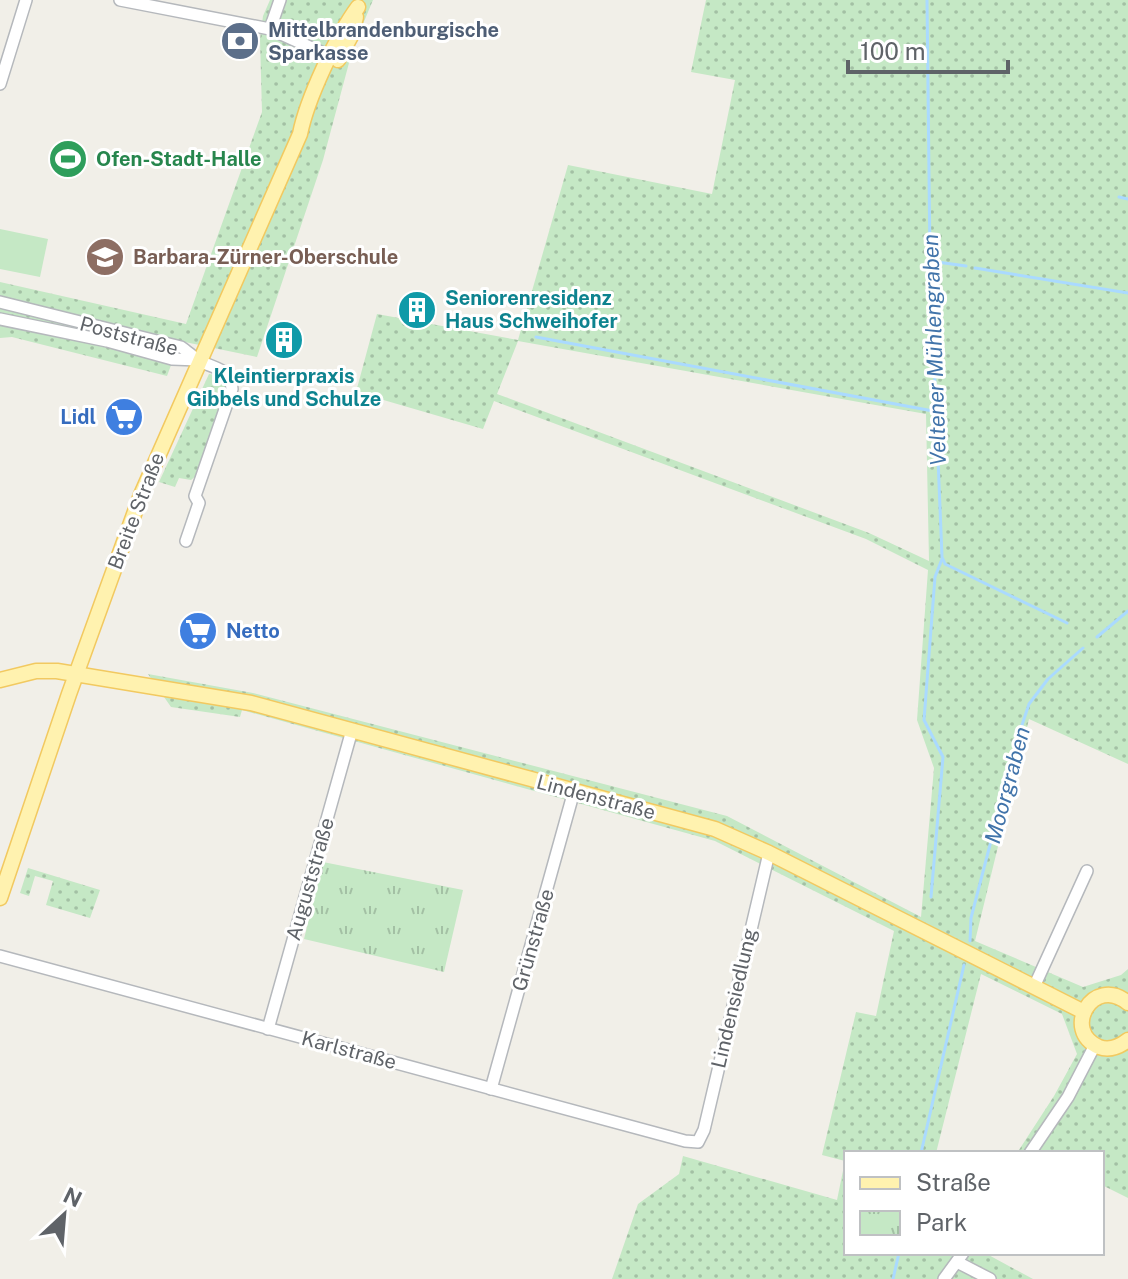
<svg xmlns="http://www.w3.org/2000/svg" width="1128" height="1279" font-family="'Public Sans',sans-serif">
<defs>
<pattern id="grass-dots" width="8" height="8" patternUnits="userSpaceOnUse" patternTransform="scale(2)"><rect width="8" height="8" fill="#c5e8c5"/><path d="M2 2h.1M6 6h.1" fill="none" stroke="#a3c0a4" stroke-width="1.8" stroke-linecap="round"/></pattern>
<pattern id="park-tufts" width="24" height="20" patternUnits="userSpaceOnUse" patternTransform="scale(2)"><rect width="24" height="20" fill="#c5e8c5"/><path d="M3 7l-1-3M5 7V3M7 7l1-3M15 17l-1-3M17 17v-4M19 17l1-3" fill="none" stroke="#a3c0a4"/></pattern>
</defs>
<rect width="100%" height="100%" fill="#f1efe8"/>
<g fill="url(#grass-dots)" fill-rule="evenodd">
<path d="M270,0H373L353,48L323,160L257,357L180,341L167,376L12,337L0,338V282L186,324L262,112L260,39L263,16Z"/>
<path d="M706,0H1128V764L1029,719L975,941L1083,987L1121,975L1128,969V1198L1102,1185V1153H1017L1054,1096L1077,1054L1062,1014L981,974L936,1153H846V1253H985L1033,1279H612L638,1204L679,1174L683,1156L837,1200L845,1161L822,1155L856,1012L876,1016L894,931L715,841L242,710L240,717L171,707L148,674L253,693L727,816L921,917L934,768L917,720L928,570L866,539L494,401L483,429L356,392L377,314L518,340L568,165L712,194L735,80L691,72ZM518,341L926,414L929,561L869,533L497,394Z"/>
<path d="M209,374C220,375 226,379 228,390L197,475L191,480L179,478L175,487L159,482Z"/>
<path d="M28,868L100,890L90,918L46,905L53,881L35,876L29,896L20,893Z"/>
</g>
<path fill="url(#park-tufts)" d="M323,862L463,890L444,972L304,939Z"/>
<path fill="#c5e8c5" d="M0,229L48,239L40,277L0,269Z"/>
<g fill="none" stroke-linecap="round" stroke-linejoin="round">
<g stroke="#aadaff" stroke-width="3">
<path d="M927,0L930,261L942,557L945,564L1067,623"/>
<path d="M1119,197L1128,199"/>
<path d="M930,261L966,266"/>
<path d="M975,268L1128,293"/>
<path d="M536,337L933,411"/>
<path d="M1097,637L1128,611"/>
<path d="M931,897L943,757L924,720L935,577L942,559"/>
<path d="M970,941L971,918L1018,737L1029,704L1048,679L1083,648"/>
<path d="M921,1153L964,965"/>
<path d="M893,1279L899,1253"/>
</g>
<g stroke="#b5b8bc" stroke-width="14">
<g id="minor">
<path d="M120,0L270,29L334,58"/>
<path d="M270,29L280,0"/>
<path d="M0,84L26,0"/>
<path d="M0,302L181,347C187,351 192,356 198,360C214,369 231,368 232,389L195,496L199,503L186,541"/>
<path d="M0,319L107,341L172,359L199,360"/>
<path d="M0,956L685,1141L698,1142L704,1130L769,853"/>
<path d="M1034,987L1087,871"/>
<path d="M268,1029L352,730"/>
<path d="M491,1089L574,791"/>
<path d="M1030,1153L1068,1097L1095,1045"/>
<path d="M957,1262L990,1279"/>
<path d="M944,1279L963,1253"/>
</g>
</g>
<g stroke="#f2c960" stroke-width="17">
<g id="major">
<path d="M338,60L351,36L356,17"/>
<path d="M0,680L36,671H57L251,703L715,829L769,853L1084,1012"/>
<path d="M0,898L69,694L141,495L300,134C307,99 336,37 358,7"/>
<path d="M1128,1003C1093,974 1061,1031 1099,1047C1110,1051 1119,1047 1128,1040"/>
</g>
</g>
<use href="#minor" stroke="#fff" stroke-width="11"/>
<use href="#major" stroke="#fff2af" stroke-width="14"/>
</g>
<defs>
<g id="bank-disc" transform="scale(2)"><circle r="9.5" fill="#5c6f8a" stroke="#fff"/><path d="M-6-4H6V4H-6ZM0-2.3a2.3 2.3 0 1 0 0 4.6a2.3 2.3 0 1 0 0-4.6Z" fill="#fff"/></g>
<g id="stadium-disc" transform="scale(2)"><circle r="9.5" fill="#2e9e5b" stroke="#fff"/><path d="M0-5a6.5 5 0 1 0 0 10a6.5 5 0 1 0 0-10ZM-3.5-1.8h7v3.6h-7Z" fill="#fff"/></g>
<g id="school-disc" transform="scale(2)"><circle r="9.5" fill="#8d6e63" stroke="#fff"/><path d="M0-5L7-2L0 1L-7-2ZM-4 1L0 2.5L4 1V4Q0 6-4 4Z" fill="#fff"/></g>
<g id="building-disc" transform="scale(2)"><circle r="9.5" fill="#0f9aa8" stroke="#fff"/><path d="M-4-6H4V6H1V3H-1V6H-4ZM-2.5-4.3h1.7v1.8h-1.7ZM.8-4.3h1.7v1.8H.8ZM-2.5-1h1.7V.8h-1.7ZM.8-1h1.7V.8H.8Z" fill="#fff"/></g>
<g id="supermarket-disc" transform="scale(2)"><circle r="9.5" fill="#3f7fe0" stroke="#fff"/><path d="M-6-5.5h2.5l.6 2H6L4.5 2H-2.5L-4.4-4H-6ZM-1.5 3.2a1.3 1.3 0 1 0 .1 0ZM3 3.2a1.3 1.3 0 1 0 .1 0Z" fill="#fff"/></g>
</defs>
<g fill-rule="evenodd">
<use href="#bank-disc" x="240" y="41"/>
<use href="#stadium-disc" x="68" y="159"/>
<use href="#school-disc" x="105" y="257"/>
<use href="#building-disc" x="417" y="310"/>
<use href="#building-disc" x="284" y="340"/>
<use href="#supermarket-disc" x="124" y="417"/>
<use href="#supermarket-disc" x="198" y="631"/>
</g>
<g text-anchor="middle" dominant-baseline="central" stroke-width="6" stroke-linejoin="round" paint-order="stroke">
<g font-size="20" font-weight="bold" fill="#4e5e75" stroke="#fff" text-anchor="start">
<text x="268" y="30">Mittelbrandenburgische<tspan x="268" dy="23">Sparkasse</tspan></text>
</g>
<g font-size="20" font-weight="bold" fill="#27864d" stroke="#fff" text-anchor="start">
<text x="96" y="159">Ofen-Stadt-Halle</text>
</g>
<g font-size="20" font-weight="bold" fill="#785e54" stroke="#fff" text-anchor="start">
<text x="133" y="257">Barbara-Zürner-Oberschule</text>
</g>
<g font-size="20" font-weight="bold" fill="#0d838f" stroke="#fff" text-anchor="start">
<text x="445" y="298">Seniorenresidenz<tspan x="445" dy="23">Haus Schweihofer</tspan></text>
<text x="284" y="376" text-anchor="middle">Kleintierpraxis<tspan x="284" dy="23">Gibbels und Schulze</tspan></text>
</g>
<g font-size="20" fill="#5f6368" stroke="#fff">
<text transform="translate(129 336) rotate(15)">Poststraße</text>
<text transform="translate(136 511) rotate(-69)">Breite Straße</text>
<text transform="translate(596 797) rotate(15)">Lindenstraße</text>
<text transform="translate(310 879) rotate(-74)">Auguststraße</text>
<text transform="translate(533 940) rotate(-74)">Grünstraße</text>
<text transform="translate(734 998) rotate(-77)">Lindensiedlung</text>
<text transform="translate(349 1050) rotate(15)">Karlstraße</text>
</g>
<g font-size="20" font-weight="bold" fill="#366cbe" stroke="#fff" text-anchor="end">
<text x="96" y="417">Lidl</text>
<text x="226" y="631" text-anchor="start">Netto</text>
</g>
<g font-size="22" font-style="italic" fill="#4174aa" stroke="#fff">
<text transform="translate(934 350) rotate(-92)">Veltener Mühlengraben</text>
<text transform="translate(1007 785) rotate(-75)">Moorgraben</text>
</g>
</g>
<rect x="844" y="1151" width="260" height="104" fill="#ffffff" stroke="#bfc1c3" stroke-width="2"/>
<rect x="860" y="1177" width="40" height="12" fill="#fff2af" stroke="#bfc1c3" stroke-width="2"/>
<text x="916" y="1191" font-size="24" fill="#5f6368">Straße</text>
<rect x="860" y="1211" width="40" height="24" fill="url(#park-tufts)" stroke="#bfc1c3" stroke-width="2"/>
<text x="916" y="1231" font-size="24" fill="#5f6368">Park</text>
<g transform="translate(64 1215) rotate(26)" stroke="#ffffff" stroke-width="6" paint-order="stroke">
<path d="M0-6L14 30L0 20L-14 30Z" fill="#5f6368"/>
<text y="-12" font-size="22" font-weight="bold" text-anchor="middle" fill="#5f6368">N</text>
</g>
<path d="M848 60v12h160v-12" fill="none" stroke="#5f6368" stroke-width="4"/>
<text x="860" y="60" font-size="24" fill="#5f6368" stroke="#ffffff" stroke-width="6" paint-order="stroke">100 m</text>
</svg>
